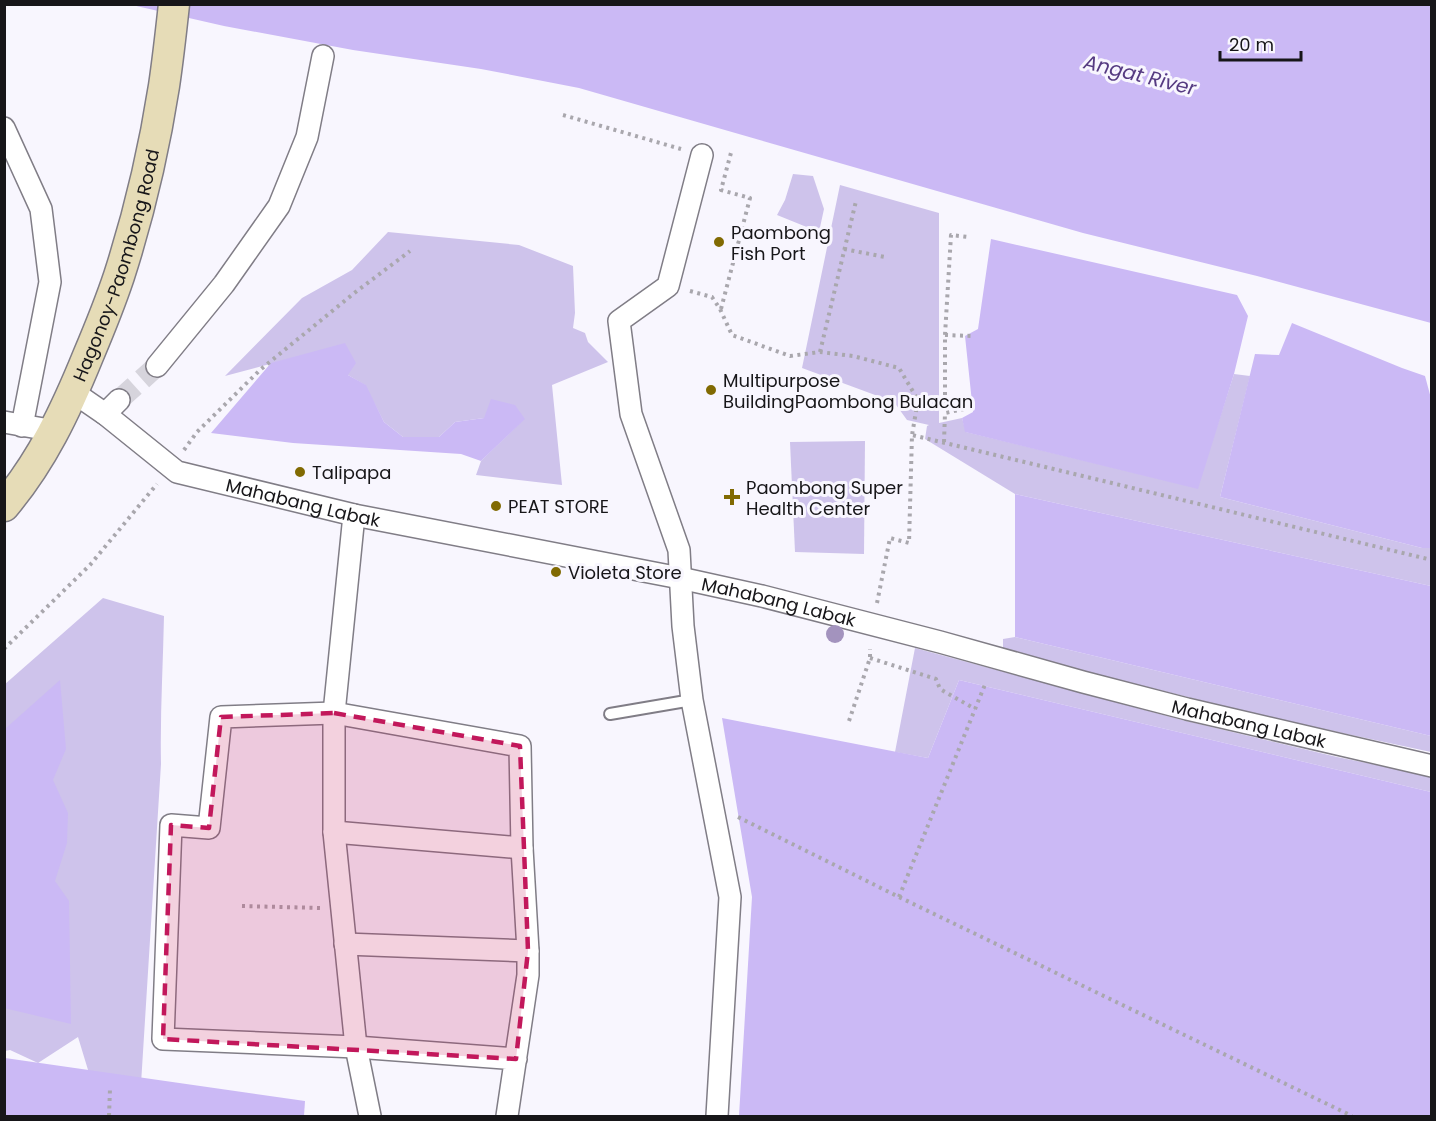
<svg xmlns="http://www.w3.org/2000/svg" width="1436" height="1121" font-family="Poppins,sans-serif">
<rect width="100%" height="100%" fill="#f8f6fe"/>
<g fill="#cec3eb">
<path d="M793,174L813,176L824,209L819,232L777,215L785,200Z"/>
<path d="M840,185L939,213V423L962,418L966,432L1197,488L1234,374L1250,376L1220,497L1422,548H1431V586L1015,494L925,439L927,426L929,425L907,420L894,402L802,368Z"/>
<path d="M388,232L519,245L573,266L575,313L573,328L585,333L588,342L608,362L552,385L562,485L476,475L481,461L524,419L484,418L455,422L439,437H403L384,422L365,385L348,375L345,344L225,376L302,298L352,270Z"/>
<path d="M865,441L864,554L795,552L790,442Z"/>
<path d="M103,598L164,616C163,666 160,715 161,764L139,1116H102L78,1037L38,1063L10,1050L5,1051L4,685Z"/>
<path d="M1015,637L1431,736V752L1268,717L1003,651V639Z"/>
<path d="M915,648L1178,719L1337,757L1431,776V792L959,680L928,758L895,752Z"/>
</g>
<g fill="#cbb9f5">
<path d="M132,5H1431V323L1257,276L1083,233L579,88L481,69L353,50L224,26Z"/>
<path d="M991,239L1237,295L1248,316L1234,374L1198,489L965,432L962,418L973,412L965,336L978,329Z"/>
<path d="M1292,323L1402,368L1425,376L1432,402L1431,548H1422L1220,497L1255,354L1279,355Z"/>
<path d="M345,343L356,363L348,375L366,385L384,422L403,437H439L455,422L484,418L491,399L515,405L525,419L481,461L461,454L293,443L211,433L271,363Z"/>
<path d="M1015,494L1431,586V736L1015,637Z"/>
<path d="M60,680L66,749L53,780L68,813L67,843L55,881L69,901L71,1024L4,1008L5,729Z"/>
<path d="M959,680L1431,792V1116H739L752,897L722,718L928,758Z"/>
<path d="M5,1058L305,1101L304,1116H5Z"/>
</g>
<g fill="none" stroke-linecap="round" stroke-linejoin="round">
<path stroke="#d6d4dc" stroke-width="21" stroke-dasharray="21 10" stroke-linecap="butt" d="M119,400L157,366"/>
<g stroke="#807d86" stroke-width="14">
<path id="service" d="M610,714L692,700"/>
</g>
<g stroke="#807d86" stroke-width="24">
<g id="minor">
<path d="M4,128L41,209L50,282L22,426"/>
<path d="M702,155L668,286L619,321L631,414L679,550L683,626L692,700L730,897L717,1116"/>
<path d="M157,366L224,284L279,206L307,137L323,56"/>
<path id="s1" d="M73,392L105,414L177,472L354,515L680,578L762,596L940,642L1083,682L1187,709L1432,766"/>
<path d="M105,414L119,400"/>
<path d="M4,422L55,431"/>
<path d="M354,515L334,713V832L356,1047L370,1116"/>
<path d="M334,832L522,848"/>
<path d="M345,944L528,951"/>
<path d="M507,1116L528,975V951L522,848L520,746L334,713L221,717L209,828L171,825L163,1039L356,1047L516,1059"/>
</g>
</g>
<g stroke="#807d86" stroke-width="33">
<g id="secondary">
<path id="s2" d="M4,506C42,461 66,410 88,356C99,330 110,303 119,276C139,214 154,150 164,86C168,59 171,32 174,4"/>
</g>
</g>
<g stroke="#a9a7ad" stroke-width="4" stroke-dasharray="3 4.5" stroke-linecap="butt">
<path d="M563,115L681,149"/>
<path d="M844,249L885,257"/>
<path d="M690,291L712,297L720,309L732,335L790,356L820,352L853,356L899,368L918,400L912,435"/>
<path d="M721,309L750,198L721,190L732,149"/>
<path d="M945,335L971,336"/>
<path d="M820,352L856,201"/>
<path d="M964,409L945,413V335L951,235L968,237"/>
<path d="M944,442L945,413"/>
<path d="M184,450L197,432L260,370L353,294L410,251"/>
<path d="M877,603L890,538L909,543L912,435L1432,560"/>
<path d="M4,649L90,565L157,484"/>
<path d="M870,658L936,679L940,689L975,709"/>
<path d="M849,721L870,658V649"/>
<path d="M738,817L899,897L1352,1116"/>
<path d="M899,897L986,682"/>
<path d="M242,906L320,908"/>
<path d="M109,1116L110,1089"/>
</g>
<use href="#service" stroke="#fff" stroke-width="10"/>
<use href="#minor" stroke="#fff" stroke-width="21"/>
<use href="#secondary" stroke="#e6dcb7" stroke-width="30"/>
</g>
<circle fill="#a393be" cx="835" cy="634" r="9"/>
<path fill="#c2185b" fill-opacity="0.2" stroke="#c2185b" stroke-width="4.5" stroke-dasharray="12 8" stroke-linejoin="round" d="M334,713L520,746L528,951L516,1059L163,1039L171,825L209,828L221,717Z"/>
<g fill="#816a02" stroke="#f8f6fe" stroke-width="2">
<circle cx="719" cy="242" r="6"/>
<circle cx="711" cy="390" r="6"/>
<circle cx="300" cy="472" r="6"/>
<path d="M729 488h6v6h6v6h-6v6h-6v-6h-6v-6h6z"/>
<circle cx="496" cy="506" r="6"/>
<circle cx="556" cy="572" r="6"/>
</g>
<g text-anchor="middle" dominant-baseline="central" stroke-width="6" stroke-linejoin="round" paint-order="stroke">
<g font-size="18" fill="#171619" stroke="#f8f6fe" text-anchor="start">
<text x="731" y="232">Paombong<tspan x="731" dy="21">Fish Port</tspan></text>
<text x="723" y="380">Multipurpose<tspan x="723" dy="21">BuildingPaombong Bulacan</tspan></text>
<text x="312" y="472">Talipapa</text>
<text x="746" y="487">Paombong Super<tspan x="746" dy="21">Health Center</tspan></text>
<text x="508" y="506">PEAT STORE</text>
<text x="568" y="572">Violeta Store</text>
</g>
<g font-size="18" fill="#171619" stroke="#f8f6fe">
<text stroke="none"><textPath href="#s2" startOffset="268">Hagonoy-Paombong Road</textPath></text>
<text stroke="none"><textPath href="#s1" startOffset="261">Mahabang Labak</textPath></text>
<text stroke="none"><textPath href="#s1" startOffset="747">Mahabang Labak</textPath></text>
<text stroke="none"><textPath href="#s1" startOffset="1233">Mahabang Labak</textPath></text>
</g>
<g font-size="20" font-style="italic" fill="#563b82" stroke="#f8f6fe">
<text transform="translate(1140 75) rotate(14)">Angat River</text>
</g>
</g>
<rect width="1436" height="1121" fill="none" stroke="#171619" stroke-width="12"/>
<path d="M1220 51v9h81v-9" fill="none" stroke="#171619" stroke-width="3"/>
<text x="1229" y="51" font-size="18" fill="#171619" stroke="#f8f6fe" stroke-width="4.5" paint-order="stroke">20 m</text>
</svg>
